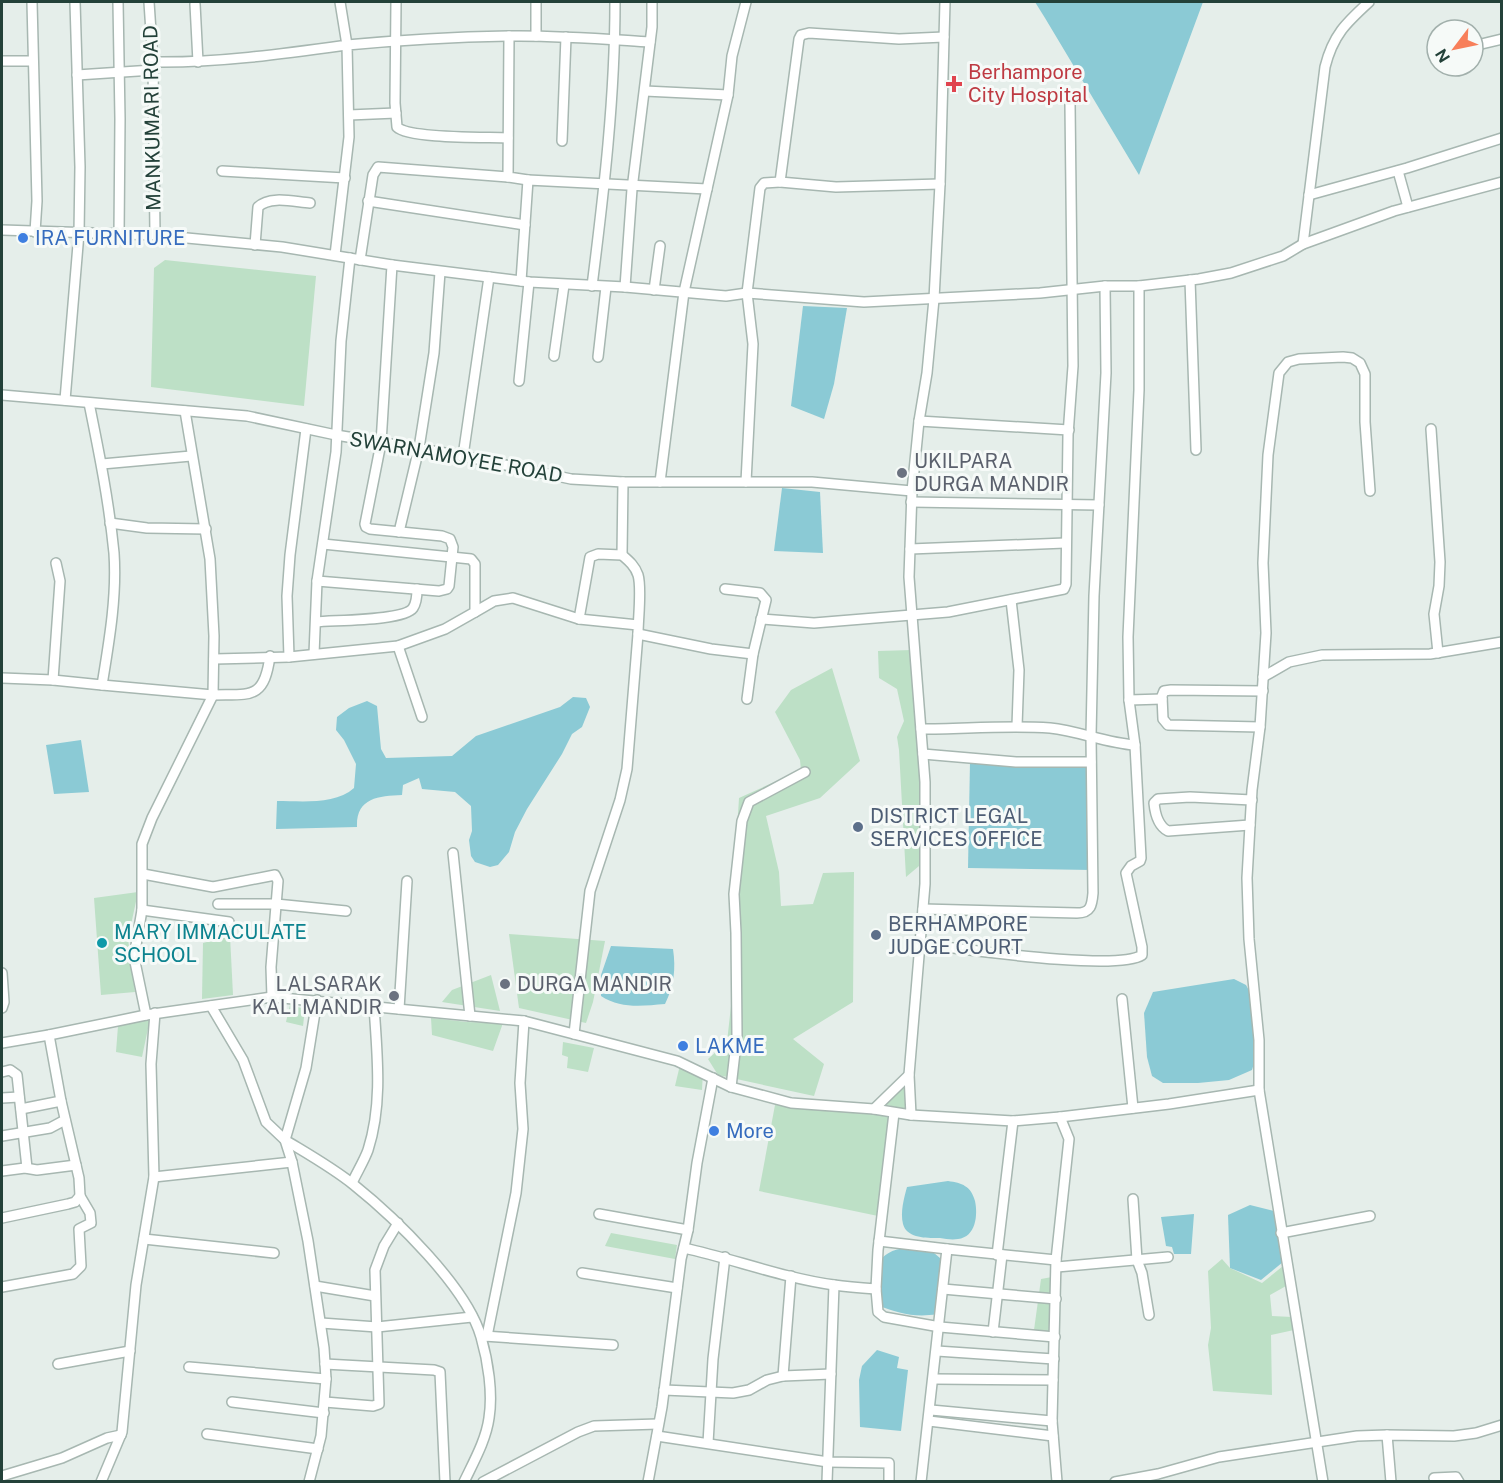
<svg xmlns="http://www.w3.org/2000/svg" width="1503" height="1483" font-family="'Public Sans',sans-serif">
<rect width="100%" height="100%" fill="#e5eeea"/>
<g fill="#bde0c6">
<path d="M165,260L316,276L304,406L151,387L154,268Z"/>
<path d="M912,650L921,782L919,866L906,877L899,750L897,737L904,721L897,689L879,678L878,651Z"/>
<path d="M832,668L860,761L820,798L766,816L779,872L781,906L813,904L823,873L854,872L853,1002L793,1039L824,1064L814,1096L718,1075L708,1059L727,1042L734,979L732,911L739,798L801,770L800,760L775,712L791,690Z"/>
<path d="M138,892L128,939L135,992L101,995L94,898Z"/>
<path d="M509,934L605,941L593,1002L586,1023L519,1008Z"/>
<path d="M230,936L233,995L202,999L203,943Z"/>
<path d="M491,975L500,1011L442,1002L452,990Z"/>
<path d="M290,1005L305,1009L303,1026L286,1022Z"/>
<path d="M431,1018L467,1022L503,1023L493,1051L432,1035Z"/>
<path d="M150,1019L142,1057L116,1052L118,1026Z"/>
<path d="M563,1042L594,1048L588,1072L567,1068L568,1057L562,1055Z"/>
<path d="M680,1065L703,1071L702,1090L675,1086Z"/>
<path d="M907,1080L909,1110L878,1103Z"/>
<path d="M775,1105L862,1110L890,1118L878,1216L759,1191Z"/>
<path d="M611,1233L677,1245L675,1259L605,1246Z"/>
<path d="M1222,1259L1230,1268L1262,1283L1283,1266L1286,1286L1270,1295L1272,1316L1292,1317L1294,1330L1271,1335L1272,1395L1213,1391L1208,1345L1211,1328L1208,1271Z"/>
<path d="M1052,1277V1332L1034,1330L1041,1279Z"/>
</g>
<g fill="#8bcad5">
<path d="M1035,2H1203L1139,175L1045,18Z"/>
<path d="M803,306L847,308L834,384L824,419L791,406Z"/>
<path d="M782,488L820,492L823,553L774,551Z"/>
<path d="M573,697L586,698L590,707L582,727L572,734L562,754L527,809L515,832L509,852L498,865L490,867L475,862L471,856L469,840L472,831L471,806L455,792L422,789L419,778L403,785L402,795C378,796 356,798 357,827L276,829L277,801C302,801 335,805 354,788L356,764L344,740L336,730L337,717L349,708L367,701L377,706L381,749L386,758L452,756L476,736L560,707Z"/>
<path d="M81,740L89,792L54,794L46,745Z"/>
<path d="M1090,761L1091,870L968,868L970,762Z"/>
<path d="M611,946L673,949C676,969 674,986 665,1004C642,1006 621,1009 601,996V975Z"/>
<path d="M1234,979L1246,985L1252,996L1258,1050L1252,1070L1229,1080L1198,1083H1163L1152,1076L1147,1057L1144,1013L1153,992Z"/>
<path d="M948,1181C962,1183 971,1186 975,1201C978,1215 976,1237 958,1239C952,1240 946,1239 940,1238C928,1238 907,1239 903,1224C900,1212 904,1198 907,1187Z"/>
<path d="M1250,1205L1274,1211L1283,1262L1261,1280L1230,1268L1228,1215Z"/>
<path d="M1194,1214L1191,1254H1174L1172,1247L1166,1246L1161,1217Z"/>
<path d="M919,1247L934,1253L946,1263L937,1314C915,1318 898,1313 877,1305L879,1261C891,1248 902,1248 919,1247Z"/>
<path d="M877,1350L899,1357L897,1368L908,1370L901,1431L860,1427L859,1380L862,1366Z"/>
</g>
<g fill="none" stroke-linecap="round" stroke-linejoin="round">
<g stroke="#a7b7b1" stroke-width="12">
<g id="minor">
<path d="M32,2L37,201L35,232"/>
<path d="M118,2L120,119L119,234"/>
<path d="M149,2L153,62L155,235"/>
<path d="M396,2L395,103L397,127C409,139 487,137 508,138"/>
<path d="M195,4L198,62"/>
<path d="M509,36L508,177L528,180"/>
<path d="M536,36V2"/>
<path d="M1473,46L1502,39"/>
<path d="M2,61H32"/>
<path d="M153,62C218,63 282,54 347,45L340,2"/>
<path d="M77,75L153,70"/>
<path d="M645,91L728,95"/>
<path d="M349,115L396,113"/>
<path d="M562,141L566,37"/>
<path d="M222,171L345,178"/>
<path d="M1398,171L1408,207"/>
<path d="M780,182L836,187L940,184"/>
<path d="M1309,195L1407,168L1502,138"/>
<path d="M368,201L525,225"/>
<path d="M2,230L155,235L282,247L392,265L381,443L365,524L366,527L370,529L442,536L450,539L453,547L449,586L447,589L439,591L317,581"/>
<path d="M1303,244L1325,67C1333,35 1346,23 1369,2"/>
<path d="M255,245L258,207C270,195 295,202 310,203"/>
<path d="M335,255L349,137L347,45C401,40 454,37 508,36C555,35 603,39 650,42"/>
<path d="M360,260L373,175L378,167L508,177"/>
<path d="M392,265L529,282L625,287L726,296L747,293L864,302L1040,293L1105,286H1139L1199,279L1231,273L1283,256L1303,244L1394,211L1502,182"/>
<path d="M1190,280L1196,450"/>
<path d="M521,281L528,180L707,189"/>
<path d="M592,286C604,191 615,97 615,2"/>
<path d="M625,287L632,189L652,27V2"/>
<path d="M654,290L660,246"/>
<path d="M554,356L564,285"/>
<path d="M598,357L606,287"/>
<path d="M519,381L529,282"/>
<path d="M2,395L247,416L336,435L463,456L571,479L623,482H812L912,491"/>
<path d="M65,400L79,233L80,167L75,2"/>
<path d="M185,411L210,559L214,636L213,695C251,694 264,700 270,656"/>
<path d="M919,421L1069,430"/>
<path d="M1431,429L1440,562L1439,586L1434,614L1438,653"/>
<path d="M463,456L489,277"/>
<path d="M102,464L191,456"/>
<path d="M660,482L684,292L728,95L732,56L746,2"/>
<path d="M746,482L753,344L747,293L760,188L764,183L780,182L799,39L801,35L809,33L899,39L944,37"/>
<path d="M911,502L1099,505"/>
<path d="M110,523L147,528L206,529"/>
<path d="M399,532L419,448L434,353L440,272"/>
<path d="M910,549L1065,543"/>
<path d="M622,555L623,482"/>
<path d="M725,589L760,593L766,600L753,654L747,699"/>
<path d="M1011,600L1019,670L1017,726"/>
<path d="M475,612L494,601L513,598L579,619"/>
<path d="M761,619L814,623L948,612L1064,589L1066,584L1068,435L1073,366L1070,104"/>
<path d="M316,622C335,620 404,621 413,608C417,602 417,595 417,589"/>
<path d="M638,634L711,649L753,654"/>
<path d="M398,646L422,717"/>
<path d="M314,654L317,581L336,452L341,341L350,258"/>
<path d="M289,657L287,596L290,555L306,429"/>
<path d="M214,659L289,657L398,646L445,629L475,612V564L471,559L323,544"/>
<path d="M1263,677L1289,662L1322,655L1430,654L1502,642"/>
<path d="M2,678L53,680L102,685C109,642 117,597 114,553C109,502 99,452 89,403"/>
<path d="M53,680L60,581L56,563"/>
<path d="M102,685L213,695L152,818L142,844V910L134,957L146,1015"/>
<path d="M1129,700L1162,699"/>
<path d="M1260,727L1168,725L1163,719L1162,696L1164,691L1171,690L1263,691"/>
<path d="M921,729C964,729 1007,725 1050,728C1079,731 1106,743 1135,745"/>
<path d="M923,754L1016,762H1091"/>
<path d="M1250,825L1168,831C1158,826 1155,813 1154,803L1158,799L1190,797L1252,800"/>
<path d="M453,853L470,1016"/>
<path d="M143,874L213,887L275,875L278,881L271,967L272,997"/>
<path d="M218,904H276L346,911"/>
<path d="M923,909L1077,913C1091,913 1092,905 1093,893L1091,736L1094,596L1106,373L1105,286"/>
<path d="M142,910L229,922"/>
<path d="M920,944C958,948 1117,972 1142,955V947L1126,873L1131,866L1140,861L1141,858L1135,745L1129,700L1128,637L1139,390V286"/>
<path d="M2,973L4,1002L2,1008"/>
<path d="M1122,999L1133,1108"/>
<path d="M317,1000L306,1068L285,1140C308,1154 333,1168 354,1185C394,1217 467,1287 481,1337C488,1361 493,1393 489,1418C486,1440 474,1461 464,1482"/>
<path d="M211,1006L243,1060L266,1122L285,1140L292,1162L308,1241L324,1348L326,1379L321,1436L309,1482"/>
<path d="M399,1009L407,881"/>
<path d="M574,1034L590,891L620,800L627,769L638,634C638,619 642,588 638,575C635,566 629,561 622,555L598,554L590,557L579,619L638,625"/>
<path d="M2,1043L49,1035L146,1015L272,997L524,1021L677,1061L731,1087L791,1103L874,1109L911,1115L909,1075L925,884V782L909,577L912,491L919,421L927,373L934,299L940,184L945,2"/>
<path d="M2,1072L10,1070L17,1075L27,1168"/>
<path d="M731,1087L737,1035L736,933L734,894L742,821L749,802L805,772"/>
<path d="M2,1098L19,1097"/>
<path d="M21,1109L61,1101"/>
<path d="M874,1109L909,1075"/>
<path d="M911,1115L1013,1121L1060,1117L1069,1139L1056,1260L1052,1421L1057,1482"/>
<path d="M1060,1117L1169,1104L1259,1090"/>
<path d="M2,1136L50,1128L65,1120"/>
<path d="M2,1171L25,1168L37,1170L76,1165"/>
<path d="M154,1177L292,1162"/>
<path d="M352,1183C357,1172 364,1161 368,1150C383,1103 377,1054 374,1006"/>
<path d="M1133,1199L1137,1260L1142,1273L1149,1315"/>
<path d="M599,1214L688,1230"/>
<path d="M2,1218L68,1204L75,1202L80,1196L79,1178L61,1101L49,1035"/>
<path d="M1281,1233L1370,1216"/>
<path d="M144,1239L274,1253"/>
<path d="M879,1241L947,1249"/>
<path d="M684,1248C734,1259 783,1278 834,1285C848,1287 862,1288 876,1289L878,1250L894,1113"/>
<path d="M997,1255L1013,1121"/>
<path d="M1057,1267L1168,1257"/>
<path d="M582,1273L677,1288"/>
<path d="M315,1286L375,1296"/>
<path d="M2,1287L73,1274L81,1266L79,1229L91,1223L90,1213L80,1196"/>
<path d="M876,1289L878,1312L884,1317L940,1327L1055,1337"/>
<path d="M943,1289L1056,1299"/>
<path d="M321,1323L377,1327L472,1317"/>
<path d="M993,1332L1002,1255"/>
<path d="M484,1336L613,1345"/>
<path d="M487,1336L516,1193L523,1129L520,1083L524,1021"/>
<path d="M937,1351L1054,1359"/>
<path d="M58,1364L130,1351"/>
<path d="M325,1364L434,1370L440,1372L445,1482"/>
<path d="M189,1367L326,1379"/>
<path d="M783,1376L791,1276"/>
<path d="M934,1379L1053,1380"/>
<path d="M664,1390L733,1393L749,1390L767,1380L783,1376L831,1374"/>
<path d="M232,1402L324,1413"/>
<path d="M325,1402L373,1406L379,1404L375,1270L384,1246L398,1223"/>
<path d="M931,1410L1052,1421"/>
<path d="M929,1421L1053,1436"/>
<path d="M207,1434L318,1449"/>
<path d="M1387,1435L1391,1482"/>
<path d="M657,1436L828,1462L889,1463V1482"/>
<path d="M708,1443L713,1359L725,1257"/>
<path d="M2,1476L62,1458L107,1438L121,1435"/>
<path d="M1434,1478L1456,1477L1459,1482"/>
<path d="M101,1482L122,1432L136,1285L154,1177L151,1064L155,1013"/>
<path d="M483,1482L578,1432L594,1426L658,1424"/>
<path d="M648,1482L662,1407L681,1259L688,1230L697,1163L713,1078"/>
<path d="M827,1482L834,1285"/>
<path d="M921,1482L947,1249L1056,1260"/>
<path d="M1115,1482L1158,1474L1219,1457L1357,1436L1387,1435L1454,1436L1476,1433L1502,1425"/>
<path d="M1323,1482L1259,1090V1040L1249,939L1247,878L1252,790L1260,727L1266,633L1263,563L1268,455L1279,373L1288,362L1299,359L1343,357L1352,358L1360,363L1365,374V422L1370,491"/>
</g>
</g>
<use href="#minor" stroke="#fff" stroke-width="9"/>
</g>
<path fill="#e0444e" stroke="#f6faf8" stroke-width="2" d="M951 75h6v6h6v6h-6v6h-6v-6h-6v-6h6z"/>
<g fill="#3f7fe0" stroke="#f6faf8" stroke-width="2">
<circle cx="23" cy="238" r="6"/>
<circle cx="683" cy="1046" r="6"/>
<circle cx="714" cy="1131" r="6"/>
</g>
<g fill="#6b7280" stroke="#f6faf8" stroke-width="2">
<circle cx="902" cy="473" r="6"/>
<circle cx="505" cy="984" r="6"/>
<circle cx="394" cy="996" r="6"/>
</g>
<g fill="#5c6f8a" stroke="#f6faf8" stroke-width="2">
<circle cx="858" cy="827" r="6"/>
<circle cx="876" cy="935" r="6"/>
</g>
<circle fill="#0f9aa8" stroke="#f6faf8" stroke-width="2" cx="102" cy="943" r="6"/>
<g text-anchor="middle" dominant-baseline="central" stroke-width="6" stroke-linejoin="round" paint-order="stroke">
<g font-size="20" fill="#be3a42" stroke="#f6faf8" text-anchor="start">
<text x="968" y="72">Berhampore<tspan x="968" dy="23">City Hospital</tspan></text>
</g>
<g font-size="20" fill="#234139" stroke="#f6faf8">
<text transform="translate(152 118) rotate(-91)">MANKUMARI ROAD</text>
<text transform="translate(456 457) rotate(10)">SWARNAMOYEE ROAD</text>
</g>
<g font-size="20" fill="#366cbe" stroke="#f6faf8" text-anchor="start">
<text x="35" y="238">IRA FURNITURE</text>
<text x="695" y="1046">LAKME</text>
<text x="726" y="1131">More</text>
</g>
<g font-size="20" fill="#5b616d" stroke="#f6faf8" text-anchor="start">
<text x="914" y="461">UKILPARA<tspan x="914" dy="23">DURGA MANDIR</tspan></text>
<text x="382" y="984" text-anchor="end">LALSARAK<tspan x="382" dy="23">KALI MANDIR</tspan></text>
<text x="517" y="984">DURGA MANDIR</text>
</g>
<g font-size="20" fill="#4e5e75" stroke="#f6faf8" text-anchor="start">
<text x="870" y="816">DISTRICT LEGAL<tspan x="870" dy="23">SERVICES OFFICE</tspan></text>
<text x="888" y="924">BERHAMPORE<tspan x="888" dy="23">JUDGE COURT</tspan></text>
</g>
<g font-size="20" fill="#0d838f" stroke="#f6faf8" text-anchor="start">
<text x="114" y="932">MARY IMMACULATE<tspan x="114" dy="23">SCHOOL</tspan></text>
</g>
</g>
<rect width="1503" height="1483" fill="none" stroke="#234139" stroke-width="6"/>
<g transform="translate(1455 48) rotate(238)"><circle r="28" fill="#f6faf8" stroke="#a2b0ac" stroke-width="1.5"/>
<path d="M0-4.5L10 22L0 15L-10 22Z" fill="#f77f5a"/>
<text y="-9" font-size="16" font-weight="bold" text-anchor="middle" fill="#234139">N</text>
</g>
</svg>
